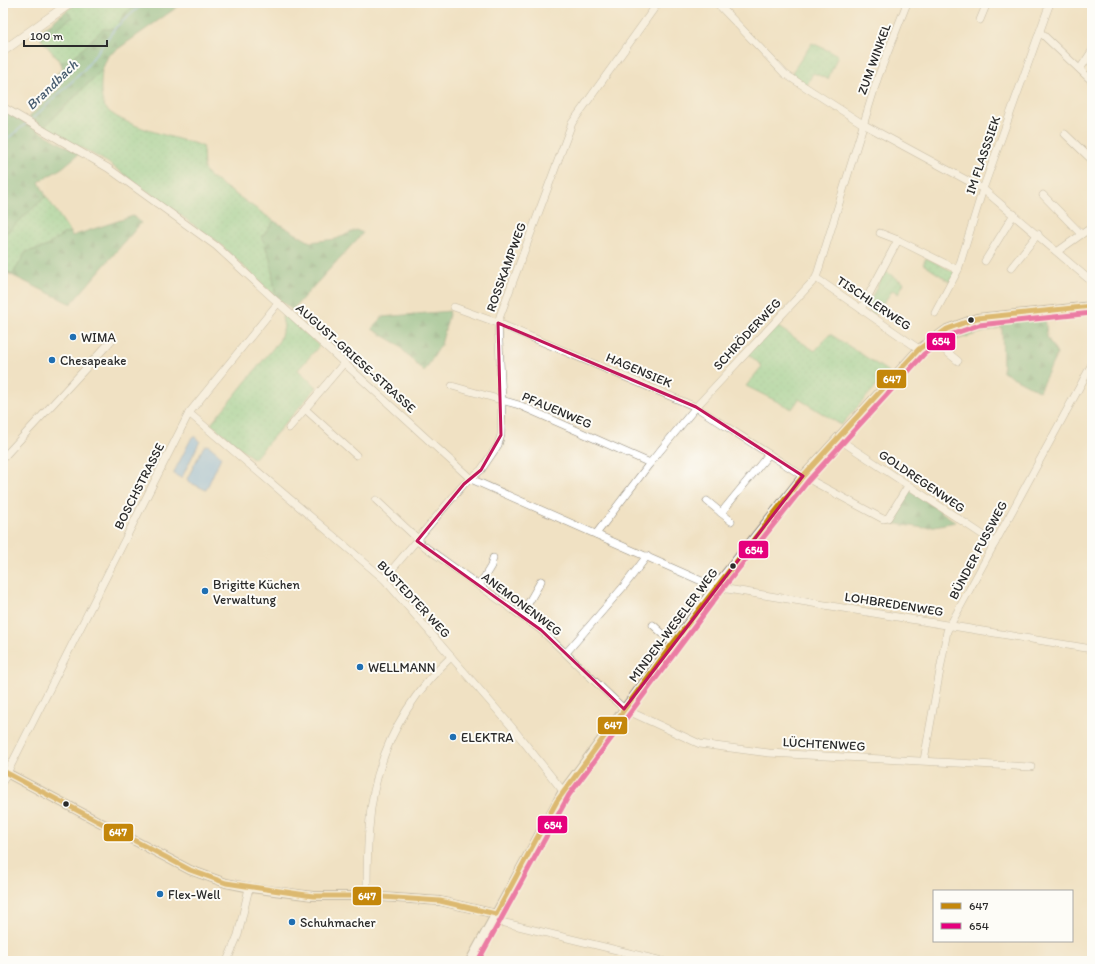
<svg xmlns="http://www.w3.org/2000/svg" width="1095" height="964" font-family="Itim,sans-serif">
<defs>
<pattern id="grass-dots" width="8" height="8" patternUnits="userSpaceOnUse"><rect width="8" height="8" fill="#81d293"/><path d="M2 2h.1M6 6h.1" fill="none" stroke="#70b47f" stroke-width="1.8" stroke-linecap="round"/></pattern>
<pattern id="forest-firs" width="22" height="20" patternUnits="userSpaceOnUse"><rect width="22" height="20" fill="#68b47d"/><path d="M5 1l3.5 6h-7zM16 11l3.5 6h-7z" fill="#569367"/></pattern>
<pattern id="garden-furrows" width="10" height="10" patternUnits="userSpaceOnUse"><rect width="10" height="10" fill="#81d293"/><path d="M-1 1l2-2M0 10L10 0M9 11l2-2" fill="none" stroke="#70b47f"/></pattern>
</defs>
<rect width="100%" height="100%" fill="#fdfcf7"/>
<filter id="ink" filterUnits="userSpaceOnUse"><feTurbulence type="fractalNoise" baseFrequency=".025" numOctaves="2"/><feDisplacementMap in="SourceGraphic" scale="8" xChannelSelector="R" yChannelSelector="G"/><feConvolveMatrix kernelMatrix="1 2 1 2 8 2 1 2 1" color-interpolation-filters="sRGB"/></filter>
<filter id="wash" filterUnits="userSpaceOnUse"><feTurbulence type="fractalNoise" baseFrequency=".012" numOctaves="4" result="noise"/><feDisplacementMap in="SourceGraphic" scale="16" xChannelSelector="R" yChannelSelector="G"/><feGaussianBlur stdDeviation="0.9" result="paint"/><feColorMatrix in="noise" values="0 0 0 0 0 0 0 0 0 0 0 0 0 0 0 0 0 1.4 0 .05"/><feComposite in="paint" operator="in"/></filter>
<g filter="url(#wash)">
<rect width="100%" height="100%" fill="#f0e1c3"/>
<g fill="url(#grass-dots)" stroke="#567e5f">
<path d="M76,3H145L130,9L123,15L117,29L94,37L86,47L72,59L61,63L41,39L72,17L66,11Z"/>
<path d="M812,43L838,55L828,79L813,73L807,85L791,74Z"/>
<path d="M102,70C101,82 99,96 105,107C117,125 181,139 203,146L204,169L209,176L274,221L262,237L270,258L276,297L220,244L107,162L44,127Z"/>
<path d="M46,196L70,232L63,234L46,247L26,252L13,274L3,270V236Z"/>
<path d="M926,258L956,273L950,282L923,264Z"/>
<path d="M285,315L319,346L298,370L317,387L254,459L211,424L279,341L284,327L282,317Z"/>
<path d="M775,325L815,351L830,334L889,372L841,425L799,399L792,409L746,386L762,366L747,353Z"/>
</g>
<g fill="url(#forest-firs)" stroke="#4a7054">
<path d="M145,3H183L108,56L102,70L44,127L29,117L61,86L57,73L63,70L61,63C79,56 89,42 103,29H117L123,15L130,8Z"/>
<path d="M66,11L73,17L41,39L37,34Z"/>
<path d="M3,110L79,154L62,168L39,182L46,196L3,236Z"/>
<path d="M133,216L141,223L71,304L3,271L13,274L26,252L46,247L63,234L70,232L72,236Z"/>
<path d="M274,221L310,242L336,239L356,230L363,233L292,310L276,297L270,258L262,237Z"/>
<path d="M450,311L441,345L424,372L396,343L372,329L382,317Z"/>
<path d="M1045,315L1047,337L1057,354L1039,391L1003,372L1002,327L951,341L943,347L935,339C970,318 1005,318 1045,315Z"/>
<path d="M909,491L912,492L956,522L924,528L889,523L905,494Z"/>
</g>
<path fill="url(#garden-furrows)" stroke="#567e5f" d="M885,271L904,283L898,294L893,290L875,314L869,311L868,304Z"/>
<g fill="#7bb8ee" stroke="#53728c">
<path d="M192,437H195L200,441L182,477H179L174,474V472Z"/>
<path d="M208,445L219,454L221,457L206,490L189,482L187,479L204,446Z"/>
</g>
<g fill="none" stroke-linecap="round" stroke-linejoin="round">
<g stroke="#7bb8ee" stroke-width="1.5">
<path d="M30,121L83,71L116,27L144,3"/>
<path d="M3,142L27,123"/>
</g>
</g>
</g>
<g filter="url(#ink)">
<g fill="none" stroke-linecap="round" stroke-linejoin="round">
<g stroke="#8e8677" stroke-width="8">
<g id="minor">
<path d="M717,3L785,74L863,124L983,189L1092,282"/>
<path d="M980,20L987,3"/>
<path d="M1040,32L1092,81"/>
<path d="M1080,69L1092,51"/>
<path d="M3,107L108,168L216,246L471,479L715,587L1092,649"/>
<path d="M1065,134L1092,160"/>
<path d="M1043,195L1081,234"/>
<path d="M880,233L898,240"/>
<path d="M1058,251L1092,227"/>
<path d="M985,261L1014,214"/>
<path d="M1011,268L1038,234"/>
<path d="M816,278L919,349"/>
<path d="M454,307L498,323L696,407L803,476L883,519L888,518L908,486"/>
<path d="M861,309L898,240L958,270"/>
<path d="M935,313L958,270L983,189L1050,3"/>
<path d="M931,339L958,361"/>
<path d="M452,386L519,405L650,463"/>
<path d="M305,409L356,455"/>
<path d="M189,413L384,579L511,726L563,791"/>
<path d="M289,428L344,363"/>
<path d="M837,438L995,543"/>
<path d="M3,458L111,341"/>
<path d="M376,500L419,540"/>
<path d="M707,501L731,521"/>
<path d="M721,513L769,454"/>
<path d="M596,534L650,463L696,407L816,278L878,77L907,3"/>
<path d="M417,541L541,630L624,709L700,744L769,753L1031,767"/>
<path d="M384,579L464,484L481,470L498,445L501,435L502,400L498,323L500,316L572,123L658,3"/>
<path d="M479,586L491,566L493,558"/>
<path d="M521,616L541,581"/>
<path d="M653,625L673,643"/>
<path d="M566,653L624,586L647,556"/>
<path d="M924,760L947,631L1092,364"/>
<path d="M3,781L189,413L278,303"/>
<path d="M367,896C367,873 367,851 369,829C373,761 402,703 451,657"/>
<path d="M493,920L662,961"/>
<path d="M227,961L238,935L249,888"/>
</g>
</g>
<g stroke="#8e8677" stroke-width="10">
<g id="tertiary">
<path d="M3,771L190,870L226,883L251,888L313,896H367L440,901L496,914"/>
<path d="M470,961L563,791L715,587L803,476L919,349L947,329L977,318L1092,306"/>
</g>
</g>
<g stroke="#8e8677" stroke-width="10">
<path id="secondary" d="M3,51L70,3"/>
</g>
<use href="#minor" stroke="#fff" stroke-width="7"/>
<use href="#tertiary" stroke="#fff" stroke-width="8"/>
<use href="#secondary" stroke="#fff" stroke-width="9"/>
<g stroke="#fdfcf7" stroke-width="8">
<g id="bus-1">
<path d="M3,771L190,870L226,883L313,896H367L440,901L496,914"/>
<path d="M496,914L557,801L673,643L803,476L919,349L947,329L977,318L1092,306"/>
</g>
</g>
<g stroke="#fdfcf7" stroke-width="8">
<path id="bus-2" d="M478,961L569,795L721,591L808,481L924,354L950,335L979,325L1092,313"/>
</g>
<use href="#bus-1" stroke="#c4870b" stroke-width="5"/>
<use href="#bus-2" stroke="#e5007d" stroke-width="5"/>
</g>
</g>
<path d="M0 0H1095V964H0ZM498,323L696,407L803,476L624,709L541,630L417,541L464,484L481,470L501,435Z" fill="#f0e1c3" fill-opacity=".55" fill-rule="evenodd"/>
<path fill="none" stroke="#c2185b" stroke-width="3" stroke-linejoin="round" d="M498,323L696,407L803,476L624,709L541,630L417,541L464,484L481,470L501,435Z"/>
<g fill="#2b2b2b" stroke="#fdfcf7" stroke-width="1.5">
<circle cx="971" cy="320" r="3.5"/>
<circle cx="733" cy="566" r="3.5"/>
<circle cx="66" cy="804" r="3.5"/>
</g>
<g fill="#1f6fb2" stroke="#fdfcf7" stroke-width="1.5">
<circle cx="73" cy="337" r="4"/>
<circle cx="52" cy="360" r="4"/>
<circle cx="205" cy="591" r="4"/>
<circle cx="360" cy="667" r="4"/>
<circle cx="453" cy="737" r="4"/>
<circle cx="160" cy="894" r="4"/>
<circle cx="292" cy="922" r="4"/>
</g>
<g text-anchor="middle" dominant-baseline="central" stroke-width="4" stroke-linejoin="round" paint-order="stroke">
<g font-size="13" fill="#2b2b2b" stroke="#fdfcf7">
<text transform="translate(874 59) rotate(-70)">ZUM WINKEL</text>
<text transform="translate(983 155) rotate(-71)">IM FLASSSIEK</text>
<text transform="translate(506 267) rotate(-70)">ROSSKAMPWEG</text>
<text transform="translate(874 303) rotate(34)">TISCHLERWEG</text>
<text transform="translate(747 334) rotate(-47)">SCHRÖDERWEG</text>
<text transform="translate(356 358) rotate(42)">AUGUST-GRIESE-STRASSE</text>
<text transform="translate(639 370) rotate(23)">HAGENSIEK</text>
<text transform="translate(557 410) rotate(23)">PFAUENWEG</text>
<text transform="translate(922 481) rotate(34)">GOLDREGENWEG</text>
<text transform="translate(139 486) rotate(-63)">BOSCHSTRASSE</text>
<text transform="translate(978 550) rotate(-62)">BÜNDER FUSSWEG</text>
<text transform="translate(414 599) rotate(47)">BUSTEDTER WEG</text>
<text transform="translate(522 604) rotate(37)">ANEMONENWEG</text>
<text transform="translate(894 604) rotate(9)">LOHBREDENWEG</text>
<text transform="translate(673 625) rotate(-53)">MINDEN-WESELER WEG</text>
<text transform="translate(824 744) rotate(3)">LÜCHTENWEG</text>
</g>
<g font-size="13" fill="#2b2b2b" stroke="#fdfcf7" text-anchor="start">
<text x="81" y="337">WIMA</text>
<text x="60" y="360">Chesapeake</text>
<text x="213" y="584">Brigitte Küchen<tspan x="213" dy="15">Verwaltung</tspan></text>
<text x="368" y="667">WELLMANN</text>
<text x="461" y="737">ELEKTRA</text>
<text x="168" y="894">Flex-Well</text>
<text x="300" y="922">Schuhmacher</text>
</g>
<g font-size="14" font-style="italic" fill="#475c6f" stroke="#fdfcf7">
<text transform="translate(52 85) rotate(-44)">Brandbach</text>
</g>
</g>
<g stroke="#fdfcf7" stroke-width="1.5">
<rect x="926" y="332" width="30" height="19" rx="4" fill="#e5007d"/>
<rect x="876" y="369" width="31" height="20" rx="4" fill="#c4870b"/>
<rect x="738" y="540" width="31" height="19" rx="4" fill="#e5007d"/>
<rect x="597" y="716" width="31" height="19" rx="4" fill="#c4870b"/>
<rect x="537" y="815" width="31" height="19" rx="4" fill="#e5007d"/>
<rect x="103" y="823" width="31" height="19" rx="4" fill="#c4870b"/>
<rect x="352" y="886" width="30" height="20" rx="4" fill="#c4870b"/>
</g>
<g font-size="11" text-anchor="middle" font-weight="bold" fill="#fff">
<text x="941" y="345">654</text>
<text x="892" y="383">647</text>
<text x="754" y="554">654</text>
<text x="613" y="729">647</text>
<text x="553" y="829">654</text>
<text x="118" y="836">647</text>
<text x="367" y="900">647</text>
</g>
<rect width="1095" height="964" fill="none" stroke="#fdfcf7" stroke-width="16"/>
<rect x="933" y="890" width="140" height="52" fill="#fdfcf7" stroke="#a9a8a5"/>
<rect x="941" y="903" width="20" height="6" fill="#c4870b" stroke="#a9a8a5"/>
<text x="969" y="910" font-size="12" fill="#2b2b2b">647</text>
<rect x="941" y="923" width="20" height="6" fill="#e5007d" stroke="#a9a8a5"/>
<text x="969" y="930" font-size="12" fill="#2b2b2b">654</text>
<path d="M24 40v6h83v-6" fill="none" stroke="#2b2b2b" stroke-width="2"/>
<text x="30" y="40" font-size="12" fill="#2b2b2b" stroke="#fdfcf7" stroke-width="3" paint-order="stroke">100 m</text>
</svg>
